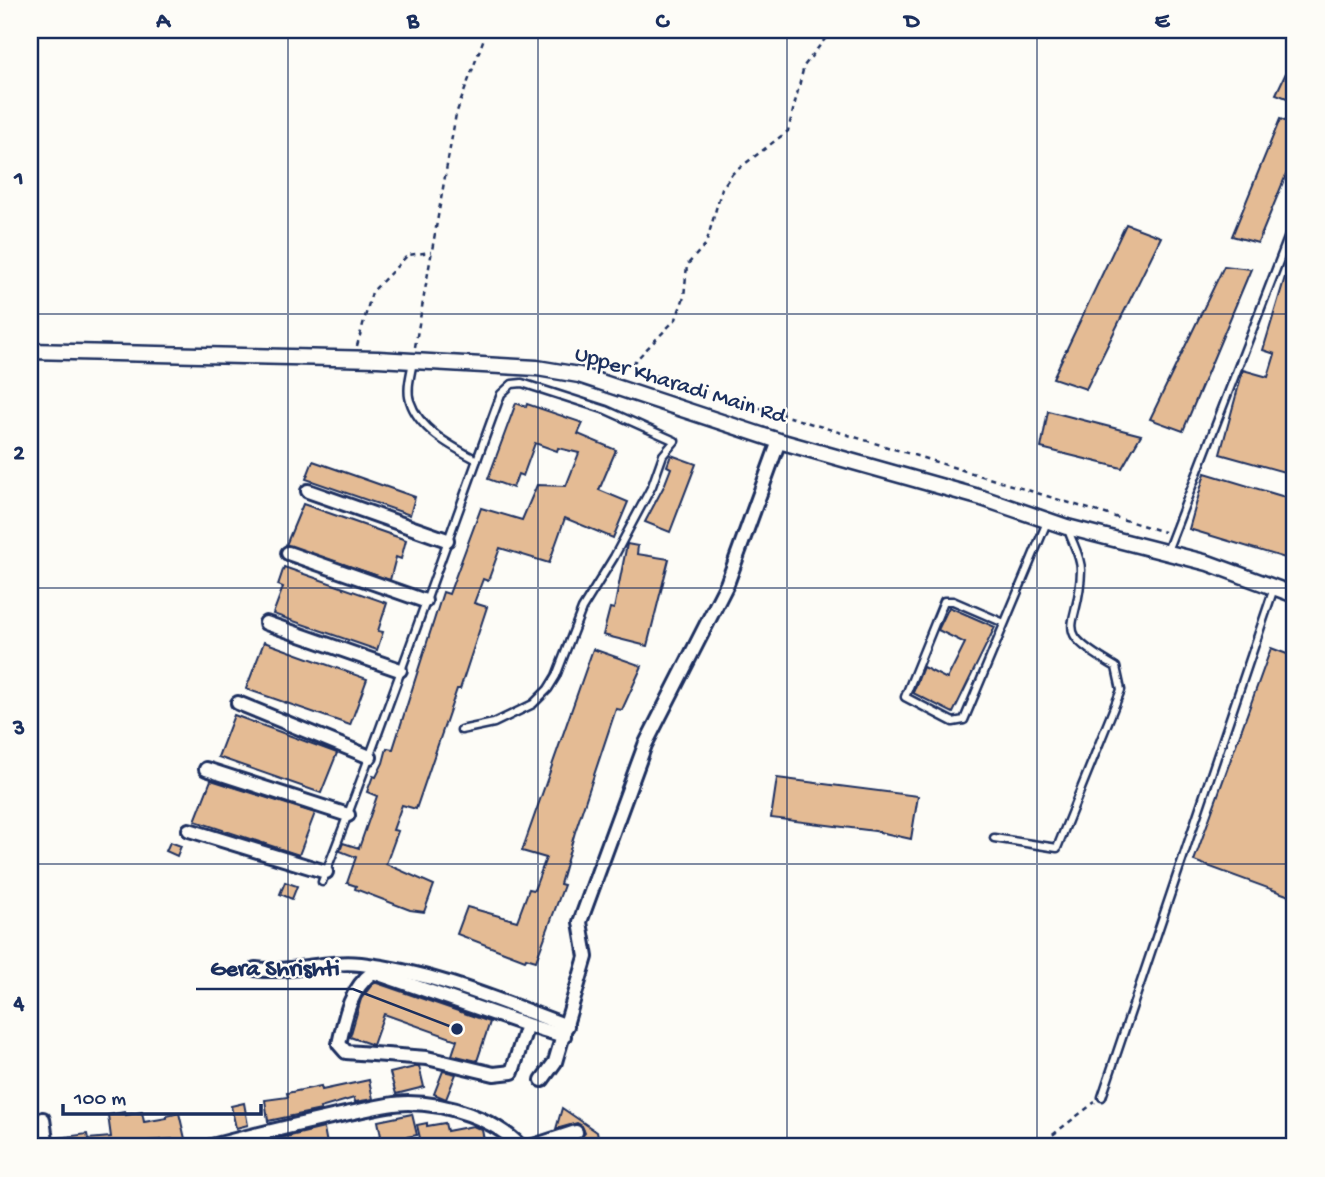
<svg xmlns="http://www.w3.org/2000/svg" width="1325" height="1177" font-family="'Gochi Hand',sans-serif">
<rect width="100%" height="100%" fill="#fdfcf7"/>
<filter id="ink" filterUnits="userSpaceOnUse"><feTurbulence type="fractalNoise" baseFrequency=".0143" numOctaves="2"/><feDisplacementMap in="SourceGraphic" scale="14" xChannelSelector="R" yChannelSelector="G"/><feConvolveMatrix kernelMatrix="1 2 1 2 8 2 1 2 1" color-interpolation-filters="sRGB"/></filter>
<g filter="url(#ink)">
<g fill="#e4bb94" stroke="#1b2f5e" stroke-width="2">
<path d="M1295,54V101L1276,94Z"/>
<path d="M1280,119L1295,125V153L1258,243L1232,236Z"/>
<path d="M1126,224L1161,237L1086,389L1053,378Z"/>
<path d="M1224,266L1251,269L1183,431L1150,419Z"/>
<path d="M1285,277L1295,280V475L1220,454L1243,370L1268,377L1275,354L1263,350Z"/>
<path d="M516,403L526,407L527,404L583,423L578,434L616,450L599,490L628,502L613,538L565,518L549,563L500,548L488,581L483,579L474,603L487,607L460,689H457L416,809L402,805L393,830L398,831L386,864L434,885L424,912L410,910L355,889L356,886L347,883L356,857L340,851L343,843L359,848L377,796L367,792L373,776L376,777L383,763L387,748L393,749L443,592L449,594L481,508L522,520L537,485L566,486L579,453L558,448L557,451L535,443L523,476L518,474L513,488L488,479Z"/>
<path d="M1048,411L1141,435L1122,468L1041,448Z"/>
<path d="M671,455L696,464L670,532L645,522L664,486L671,468L667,466Z"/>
<path d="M313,461L415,497L410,515L306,479Z"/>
<path d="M1205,473L1295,500V561L1189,529Z"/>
<path d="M303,504L406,540L401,559L396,557L390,580L286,545Z"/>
<path d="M627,544L638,546L637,554L669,559L647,646L603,635L610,608L614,609Z"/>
<path d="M284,567L387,603L378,631L383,632L377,650L273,614L283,587L278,585Z"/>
<path d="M949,607L995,627L953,713L913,693L923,667L947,679L965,643L938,630Z"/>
<path d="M264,642L367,679L350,725L246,689Z"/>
<path d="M1271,648L1295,657V898L1194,861Z"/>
<path d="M593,649L642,666L622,710L616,709L575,832L560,884L564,885L536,961L526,958L525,960L457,934L467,907L517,921L529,889L534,890L546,858L522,851Z"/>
<path d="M234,715L337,753L321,793L218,757Z"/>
<path d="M777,778L918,796L911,839L875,831L771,818Z"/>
<path d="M211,780L315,813L299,855L195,821Z"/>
<path d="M170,842L181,846L177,856L166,851Z"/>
<path d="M285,882L297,886L292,899L280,894Z"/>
<path d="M374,982L490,1022L477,1061L452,1055L457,1040L384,1014L373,1045L350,1037L361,999Z"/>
<path d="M419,1066L424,1087L396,1094L390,1073Z"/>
<path d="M443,1071L456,1074L446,1099L434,1094Z"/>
<path d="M369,1080L373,1099L355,1102L354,1098L320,1108L321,1110L268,1121L265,1100L288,1097L287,1093L321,1086L322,1090Z"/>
<path d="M244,1103L248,1125L236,1128L231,1106Z"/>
<path d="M562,1108L597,1132L600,1147H559L579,1140L585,1133L582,1126L577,1123L556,1129Z"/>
<path d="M125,1112L126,1115L142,1112L144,1122L167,1118V1116L179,1113L186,1143L174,1146L172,1139L148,1141L149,1147H58L57,1138L87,1134L88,1139L111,1137L108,1115Z"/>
<path d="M412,1114L417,1135L396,1139L398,1147H353L352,1143L381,1136L378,1121Z"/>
<path d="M427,1123V1126L445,1123L447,1131L473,1126L482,1130L484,1140L448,1147H422L417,1125Z"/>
<path d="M324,1128L327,1144L274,1147L273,1140Z"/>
</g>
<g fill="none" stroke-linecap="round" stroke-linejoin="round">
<g stroke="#1b2f5e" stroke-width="11">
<g id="service">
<path d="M413,361C411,374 406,389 410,401C419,430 453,447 477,460"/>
<path d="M1167,551L1295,220"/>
<path d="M1004,623L953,601H944L905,697L953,722L964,720L1047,522"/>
<path d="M994,838L1057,848L1121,690L1116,667C1047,627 1080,632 1081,570C1081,556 1072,543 1068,529"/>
<path d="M322,882C385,721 441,557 501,394L512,384L522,383L606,410L675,441L663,455L652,486L614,557L582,609L556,676L548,689L533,704L494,723L461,730"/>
<path d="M1102,1097L1274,588"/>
</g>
</g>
<g stroke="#1b2f5e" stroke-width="18">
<g id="minor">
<path d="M308,491L447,540"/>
<path d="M288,553L425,601"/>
<path d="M266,623L400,670"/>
<path d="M238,703L370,757"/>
<path d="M206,769L348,815"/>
<path d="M189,830L326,872"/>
<path d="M255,969C291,974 325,960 361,964C433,972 500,1001 567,1026"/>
<path d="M527,1025L373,972C350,989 345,1017 339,1044L346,1052L427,1058L494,1074L512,1072L527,1025L564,1036"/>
<path d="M542,1080L555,1062L586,957L580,922L645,745L727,584L779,441"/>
<path d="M43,1119L47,1147"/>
<path d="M208,1147C253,1135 299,1124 345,1114C365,1110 387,1103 408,1103C447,1103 495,1119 521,1147"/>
<path d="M530,1147L576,1132"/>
</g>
</g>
<g stroke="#1b2f5e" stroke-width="19">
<path id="tertiary" d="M30,351L378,359L537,368L579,375L779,441L982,498L1067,527L1208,563L1295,595"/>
</g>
<g stroke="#1b2f5e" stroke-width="2.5" stroke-dasharray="5 5" stroke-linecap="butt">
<path d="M832,30L804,66L788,131L733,173L722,188L706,244L687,265L684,297L676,319L633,363L640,371L1164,532"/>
<path d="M357,346L372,292L408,255L431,252"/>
<path d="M415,347L456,114L487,30"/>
<path d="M1037,1147L1095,1102"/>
</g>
<use href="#service" stroke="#fdfcf7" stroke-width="6"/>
<use href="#minor" stroke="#fdfcf7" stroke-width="12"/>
<use href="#tertiary" stroke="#fdfcf7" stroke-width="14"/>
</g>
</g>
<path fill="none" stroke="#1b2f5e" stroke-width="2" stroke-opacity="0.55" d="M288,30V1147M538,30V1147M787,30V1147M1037,30V1147M30,314H1295M30,588H1295M30,864H1295"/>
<g text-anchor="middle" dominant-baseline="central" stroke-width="5" stroke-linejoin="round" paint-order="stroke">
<g font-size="23" fill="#1b2f5e" stroke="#fdfcf7">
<text transform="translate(680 386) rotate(17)">Upper Kharadi Main Rd</text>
</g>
</g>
<path fill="none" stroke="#1b2f5e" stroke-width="2.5" d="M457 1029L353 989H196"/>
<circle fill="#1b2f5e" stroke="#fdfcf7" stroke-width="2.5" cx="457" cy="1029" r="7"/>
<g font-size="24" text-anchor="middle" font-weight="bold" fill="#1b2f5e" stroke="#fdfcf7" stroke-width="5" stroke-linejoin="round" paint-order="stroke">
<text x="275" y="975">Gera Shrishti</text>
</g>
<rect width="1325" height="1177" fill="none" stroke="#fdfcf7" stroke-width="77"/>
<path d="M63 1104v10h198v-10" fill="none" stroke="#1b2f5e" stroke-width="3.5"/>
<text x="74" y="1104" font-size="21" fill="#1b2f5e" stroke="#fdfcf7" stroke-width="5" paint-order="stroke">100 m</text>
<rect x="38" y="38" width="1248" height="1100" fill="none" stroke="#1b2f5e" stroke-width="2.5"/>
<g font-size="23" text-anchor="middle" font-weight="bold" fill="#1b2f5e">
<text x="163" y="27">A</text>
<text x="413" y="27">B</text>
<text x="662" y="27">C</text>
<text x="912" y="27">D</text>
<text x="1162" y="27">E</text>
<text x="19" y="184">1</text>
<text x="19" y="459">2</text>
<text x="19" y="734">3</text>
<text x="19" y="1009">4</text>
</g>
</svg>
